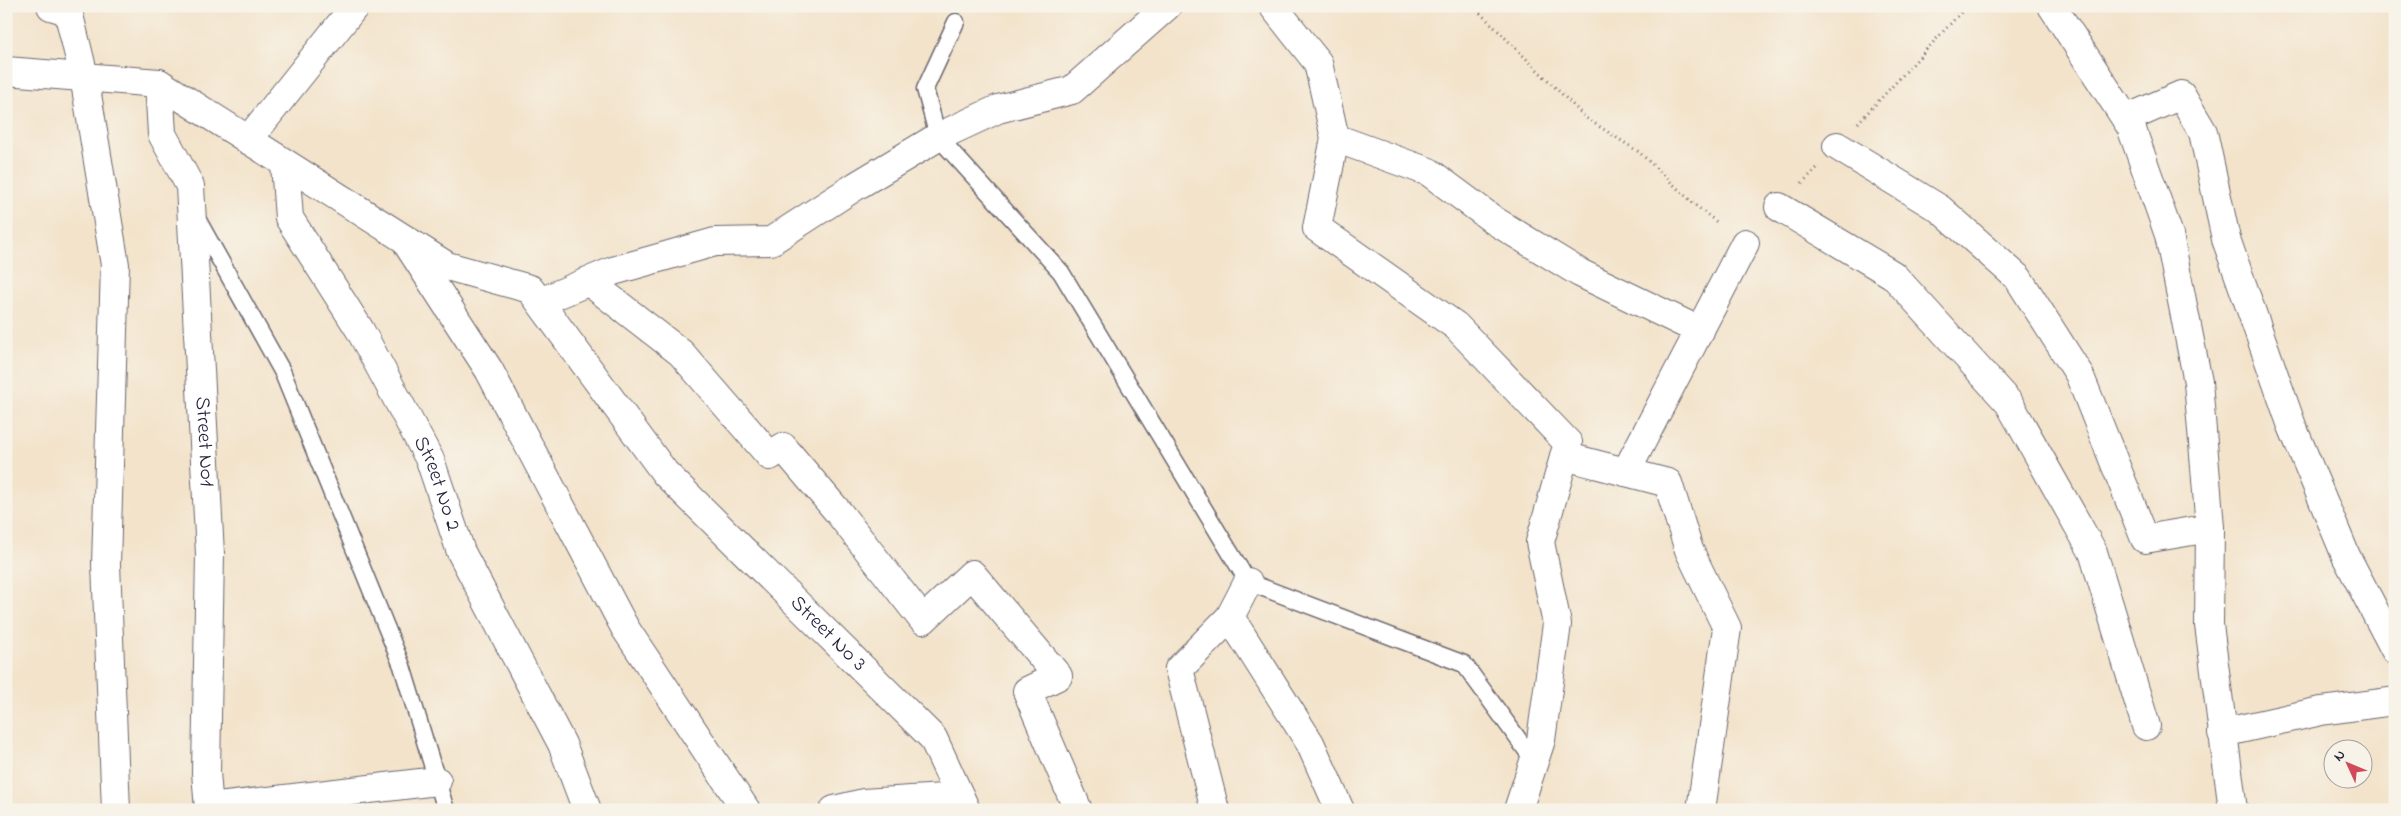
<svg xmlns="http://www.w3.org/2000/svg" width="2401" height="816" font-family="'Indie Flower',sans-serif">
<rect width="100%" height="100%" fill="#f7f3e8"/>
<filter id="ink" filterUnits="userSpaceOnUse"><feTurbulence type="fractalNoise" baseFrequency=".02" numOctaves="2"/><feDisplacementMap in="SourceGraphic" scale="10" xChannelSelector="R" yChannelSelector="G"/><feConvolveMatrix kernelMatrix="1 2 1 2 8 2 1 2 1" color-interpolation-filters="sRGB"/></filter>
<filter id="wash" filterUnits="userSpaceOnUse"><feTurbulence type="fractalNoise" baseFrequency=".0096" numOctaves="4" result="noise"/><feDisplacementMap in="SourceGraphic" scale="20" xChannelSelector="R" yChannelSelector="G"/><feGaussianBlur stdDeviation="1.12" result="paint"/><feColorMatrix in="noise" values="0 0 0 0 0 0 0 0 0 0 0 0 0 0 0 0 0 1.4 0 .05"/><feComposite in="paint" operator="in"/></filter>
<g filter="url(#wash)">
<rect width="100%" height="100%" fill="#f3e3cb"/>
</g>
<g filter="url(#ink)">
<g fill="none" stroke-linecap="round" stroke-linejoin="round">
<g stroke="#6b666d" stroke-width="19">
<g id="service">
<path d="M956,22L925,89L938,137L1061,272L1248,582L1464,664L1534,761"/>
<path d="M196,217L282,371L402,666L446,810"/>
</g>
</g>
<g stroke="#6b666d" stroke-width="30">
<g id="minor">
<path d="M51,6L68,11L84,76L115,265L106,564L116,810"/>
<path d="M1273,6L1318,63L1335,138L1317,228L1456,326L1568,443L1540,542L1557,624L1541,740L1518,810"/>
<path d="M2052,6L2131,127L2169,235L2198,382L2210,528L2209,625L2233,810"/>
<path id="s1" d="M6,71L159,83L447,266L530,289L665,473L933,738L966,810"/>
<path id="s2" d="M159,83L162,134L190,186L210,554L206,772L209,810"/>
<path d="M2126,119L2181,95L2203,132L2226,239L2292,426L2346,556L2395,650"/>
<path d="M1335,138L1429,172L1495,221L1580,273L1700,331"/>
<path d="M248,140L355,6"/>
<path d="M1837,146L1940,209L2018,278L2079,374L2145,539L2210,528"/>
<path id="s3" d="M285,164L289,218L360,330L430,460L461,552L562,744L587,810"/>
<path d="M1779,207L1893,275L2009,403L2093,552L2146,726"/>
<path d="M408,245L489,370L625,628L746,810"/>
<path d="M588,281L681,353L770,456L783,447L839,513L923,620L972,574L1058,676L1027,691L1078,810"/>
<path d="M540,302L613,271L715,242L771,241L856,186L938,137L998,109L1072,90L1167,6"/>
<path d="M1564,456L1668,483L1689,550L1727,628L1701,810"/>
<path d="M1626,472L1745,243"/>
<path d="M1248,582L1230,617L1310,743L1340,810"/>
<path d="M2222,733L2321,711L2395,701"/>
<path d="M209,808L437,781"/>
<path d="M834,810L863,803L960,797"/>
<path d="M1215,810L1179,669L1230,617"/>
</g>
</g>
<g stroke="#6b666d" stroke-width="3" stroke-dasharray="1 4" stroke-linecap="butt">
<path d="M1473,6L1586,118L1639,152L1695,205L1719,224"/>
<path d="M1858,123L1967,6"/>
<path d="M1802,183L1817,168"/>
</g>
<use href="#service" stroke="#fff" stroke-width="16"/>
<use href="#minor" stroke="#fff" stroke-width="28"/>
</g>
</g>
<g text-anchor="middle" dominant-baseline="central" stroke-width="4" stroke-linejoin="round" paint-order="stroke">
<g font-size="21" fill="#22223b" stroke="#f7f3e8">
<text stroke="none"><textPath href="#s2" startOffset="366">Street No1</textPath></text>
<text stroke="none"><textPath href="#s3" startOffset="359">Street No 2</textPath></text>
<text stroke="none"><textPath href="#s1" startOffset="1038">Street No 3</textPath></text>
</g>
</g>
<rect width="2401" height="816" fill="none" stroke="#f7f3e8" stroke-width="25"/>
<g transform="translate(2348 764) rotate(314)"><circle r="24" fill="#f7f3e8" stroke="#a29fa3"/>
<path d="M0-4L9 19L0 12L-9 19Z" fill="#d1495b"/>
<text y="-8" font-size="14" font-weight="bold" text-anchor="middle" fill="#22223b">N</text>
</g>
</svg>
